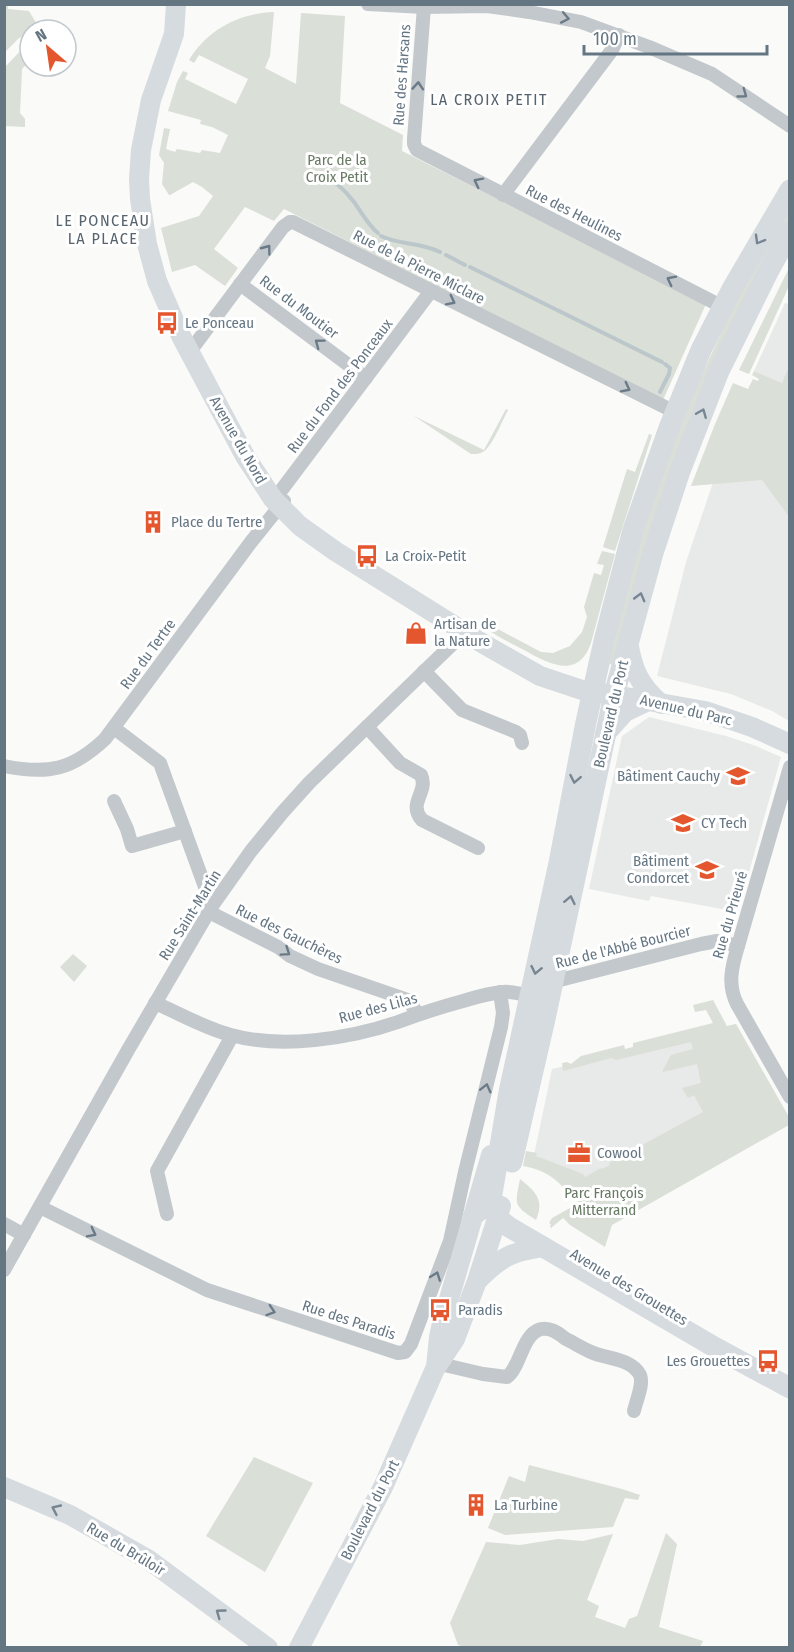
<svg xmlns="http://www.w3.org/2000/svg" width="794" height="1652" font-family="'Fira Sans Condensed',sans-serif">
<rect width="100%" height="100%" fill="#fafaf8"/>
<g fill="#e8e9e9">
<path d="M785,303L789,304V386L754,371Z"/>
<path d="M722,456L752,466L789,517V721L772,711L731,694L657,676L686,562Z"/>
<path d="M649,717L726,736L756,746L781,757L738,912L651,896L649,901L589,889L622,736Z"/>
<path d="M736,1024L767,1080L586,1179L534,1155L552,1069Z"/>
</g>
<g fill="#dadfd7">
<path d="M5,4L8,5V9L29,11L38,26L18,39L5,52Z"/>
<path d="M274,12L270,56L265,68L296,84L301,13L345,16L340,103L403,135L402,151L706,304L663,400L284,209L274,221L245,207L214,249L238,268L225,286L195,265L172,272L161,228L199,216L213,196L202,187L193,182L170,195H169L162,184L164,163L159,155L164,128L170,129L166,149L175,152L177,149L200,153L202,150L220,153L228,135L212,127L200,124L201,120L168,111L177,82L183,71L188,73L185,79L236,104L248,79L199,55L194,63L189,60C207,30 239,13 274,12Z"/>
<path d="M28,43L30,60L22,69L20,113L25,119V127L5,126V67Z"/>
<path d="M789,204V221L777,242L615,665L609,664L636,554L653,500L678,432L702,374L748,276Z"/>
<path d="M789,268V286L749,374L739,370Z"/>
<path d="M754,371L782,383L787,371H789V517L762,480L691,486L715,424L733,383L748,389L753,379L758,381L759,379L752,375Z"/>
<path d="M506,409L508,410C503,419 491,450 481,453C479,454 473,454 471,454L414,416L484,450Z"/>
<path d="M649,434L652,435L615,551L603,547L627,469L635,472Z"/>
<path d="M602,551L615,554L591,643C578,680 549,664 524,650C512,644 498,637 487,629V625L492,619L494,627L541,652L553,653L570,646L582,632L587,617L584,607L594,573L601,575L604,565L597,564Z"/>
<path d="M73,954L87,966L74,982L60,967Z"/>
<path d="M713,1000L727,1026L736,1024L789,1117V1125L612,1225L605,1247L570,1225L563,1218L551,1228L550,1227L551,1224L549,1223L552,1218L579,1203L577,1199L575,1201C559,1181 549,1171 523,1166L526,1151L537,1153L536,1156L583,1174L585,1177L601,1168L602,1169L610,1165L609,1163L703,1112L694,1095L688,1098L682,1088L701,1083L697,1064L663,1072V1070L671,1055L693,1049L691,1042L616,1060L611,1058L563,1071L562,1063L567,1062L571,1064L581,1056L624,1045L625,1049L633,1047V1043L713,1023L706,1010L695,1012L693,1005Z"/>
<path d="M520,1179C535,1191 545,1200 536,1220C513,1205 515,1205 520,1179Z"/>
<path d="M254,1457L313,1483L265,1572L206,1536Z"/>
<path d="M529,1465L622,1489L640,1495L638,1500L625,1498L613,1527L505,1535L488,1528L509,1476L525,1482Z"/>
<path d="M666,1533L677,1544L659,1627L703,1641L700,1647L469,1648L458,1645L450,1623L486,1542L520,1545L558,1539L583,1541L613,1534L587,1600L599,1606L595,1617L625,1628L629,1619L637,1616Z"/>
</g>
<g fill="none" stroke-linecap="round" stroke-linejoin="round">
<g stroke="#bbc7cb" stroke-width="4">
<path d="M320,174C334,180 345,190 354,202C362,213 368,225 378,233"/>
<path d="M381,236C399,245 420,242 440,252"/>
<path d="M446,255L465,265"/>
<path d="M470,267L555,309"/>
<path d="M557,310L662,362"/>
<path d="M660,392L669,374L670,368L665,364"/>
</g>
<g stroke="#c3c8cc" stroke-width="14">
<path d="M368,4L424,7L487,6L529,12L581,22L649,47L712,74L790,126"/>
<path d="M424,7L414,139V144L417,150L723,307"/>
<path d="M503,195L612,50L619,35"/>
<path d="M240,284L366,378"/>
<path d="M194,346L283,227L290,222H293L675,412"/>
<path d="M274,500L431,291"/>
<path d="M424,671L462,710L516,732L520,735L522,743"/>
<path d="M367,727L400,763L421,775C429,792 407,803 422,820L478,848"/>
<path d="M114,728L160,763L212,906"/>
<path d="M4,766C48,775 72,770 105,739L251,542L284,501"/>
<path d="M790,767L738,946C732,966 727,984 737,1004L790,1097"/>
<path d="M114,801L127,829L132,846L185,831"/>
<path d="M209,912L278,947L290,956L318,969L408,1000L418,1014"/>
<path d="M552,982L701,944L717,941L738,946"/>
<path d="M155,1003C181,1014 204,1028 231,1035C281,1049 349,1039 398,1022C419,1014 441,1007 463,1001C476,997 489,993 503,992C512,991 521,994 530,996"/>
<path d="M40,1207L207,1290L398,1353L405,1352L411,1344L450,1241L465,1172L501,1027L503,1013L500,992"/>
<path d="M167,1214L157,1171L232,1036"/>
<path d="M4,1224L24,1235"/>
<path d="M4,1270L128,1050L212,906L251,851L282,813L309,783L469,628"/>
<path d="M436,1363L483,1374L507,1377C521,1366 522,1334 541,1329C551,1327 559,1334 566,1339C574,1343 582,1348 591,1352C606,1359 631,1358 640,1375C644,1384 636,1401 634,1411"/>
</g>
<g stroke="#d6dbdf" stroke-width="20">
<path d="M176,4L174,34L151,100L141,150L139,179L140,199L147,244L157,281L181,336L245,456L273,499L300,526L335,551L482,643L540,676L588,692L609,694L705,711L752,727L790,744"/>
<path d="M628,642C633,670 639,685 661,704"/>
<path d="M605,734L625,712L648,701"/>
<path d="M479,1279C502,1256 512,1252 543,1247"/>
<path d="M436,1367L439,1337L442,1323L491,1155"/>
<path d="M4,1487L70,1515L149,1560L268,1648"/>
<path d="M299,1648L383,1487L435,1369L455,1339L477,1281L501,1206C488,1204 482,1209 473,1216"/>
</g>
<g stroke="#d6dbdf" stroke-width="21">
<path d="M790,190L732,289L701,350L669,428L633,530L604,641L586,722L559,863L509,1092L491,1200C493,1213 499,1220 509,1227L716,1348L790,1388"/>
<path d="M512,1162L545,1019L614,695L653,553L680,471L719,371L768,272L790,232"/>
</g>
</g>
<defs><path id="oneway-chevron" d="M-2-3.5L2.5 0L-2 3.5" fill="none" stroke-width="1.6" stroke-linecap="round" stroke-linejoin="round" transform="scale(1.5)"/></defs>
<g stroke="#6a7a87">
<use href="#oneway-chevron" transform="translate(565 18) rotate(11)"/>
<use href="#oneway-chevron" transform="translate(418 86) rotate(-86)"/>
<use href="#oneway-chevron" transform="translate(743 94) rotate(36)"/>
<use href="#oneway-chevron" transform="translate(478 182) rotate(-153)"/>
<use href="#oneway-chevron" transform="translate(267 249) rotate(-53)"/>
<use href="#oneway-chevron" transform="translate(671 280) rotate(-153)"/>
<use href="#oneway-chevron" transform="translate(451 301) rotate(27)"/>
<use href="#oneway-chevron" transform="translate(319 343) rotate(-143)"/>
<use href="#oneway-chevron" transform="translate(626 388) rotate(27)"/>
<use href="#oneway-chevron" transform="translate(286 952) rotate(34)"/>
<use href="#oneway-chevron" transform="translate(486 1088) rotate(-76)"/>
<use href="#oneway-chevron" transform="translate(92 1233) rotate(27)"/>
<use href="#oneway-chevron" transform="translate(436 1276) rotate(-69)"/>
<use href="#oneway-chevron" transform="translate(271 1311) rotate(18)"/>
</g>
<g stroke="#768591">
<use href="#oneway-chevron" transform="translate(759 240) rotate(120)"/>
<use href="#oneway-chevron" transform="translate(702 413) rotate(-68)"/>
<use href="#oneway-chevron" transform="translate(640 597) rotate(-75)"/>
<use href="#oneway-chevron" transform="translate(575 779) rotate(101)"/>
<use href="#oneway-chevron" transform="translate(570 900) rotate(-78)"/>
<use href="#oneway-chevron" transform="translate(536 970) rotate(102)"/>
<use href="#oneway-chevron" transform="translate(56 1509) rotate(-155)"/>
<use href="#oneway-chevron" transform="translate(220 1613) rotate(-144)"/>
</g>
<defs>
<g id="bus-bare" transform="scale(1.8)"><path d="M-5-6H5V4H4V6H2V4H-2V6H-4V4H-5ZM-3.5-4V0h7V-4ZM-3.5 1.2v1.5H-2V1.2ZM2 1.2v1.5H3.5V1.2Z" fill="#e4572e" stroke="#fff" stroke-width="2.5" paint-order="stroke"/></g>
<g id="building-bare" transform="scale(1.8)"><path d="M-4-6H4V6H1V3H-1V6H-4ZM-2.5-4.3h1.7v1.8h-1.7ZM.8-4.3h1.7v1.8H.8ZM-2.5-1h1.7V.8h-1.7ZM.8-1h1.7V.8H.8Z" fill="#e4572e" stroke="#fff" stroke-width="2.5" paint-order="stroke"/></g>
<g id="shop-bare" transform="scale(1.8)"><path d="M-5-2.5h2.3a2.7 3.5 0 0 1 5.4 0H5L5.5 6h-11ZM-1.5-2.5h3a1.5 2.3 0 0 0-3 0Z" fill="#e4572e" stroke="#fff" stroke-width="2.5" paint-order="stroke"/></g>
<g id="university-bare" transform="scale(1.8)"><path d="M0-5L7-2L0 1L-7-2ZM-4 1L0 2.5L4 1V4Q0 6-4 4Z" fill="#e4572e" stroke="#fff" stroke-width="2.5" paint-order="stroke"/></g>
<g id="office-bare" transform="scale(1.8)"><path d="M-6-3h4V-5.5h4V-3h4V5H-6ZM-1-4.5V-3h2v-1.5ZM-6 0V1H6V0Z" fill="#e4572e" stroke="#fff" stroke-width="2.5" paint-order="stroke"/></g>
</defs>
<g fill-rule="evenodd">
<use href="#bus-bare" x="167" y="323"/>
<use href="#building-bare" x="153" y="522"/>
<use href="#bus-bare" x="367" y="556"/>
<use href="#shop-bare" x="416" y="633"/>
<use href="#university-bare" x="738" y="776"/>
<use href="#university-bare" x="683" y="823"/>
<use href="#university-bare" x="707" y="870"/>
<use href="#office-bare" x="579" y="1153"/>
<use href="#bus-bare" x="440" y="1310"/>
<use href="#bus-bare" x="768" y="1361"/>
<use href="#building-bare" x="476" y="1505"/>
</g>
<g text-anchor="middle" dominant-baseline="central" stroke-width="6" stroke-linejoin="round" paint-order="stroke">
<g font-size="15" fill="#657683" stroke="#fff">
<text transform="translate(402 75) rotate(-86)">Rue des Harsans</text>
<text transform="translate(574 213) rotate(27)">Rue des Heulines</text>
<text transform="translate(419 267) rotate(27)">Rue de la Pierre Miclare</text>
<text transform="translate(299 307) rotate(37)">Rue du Moutier</text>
<text transform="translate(340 386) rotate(-53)">Rue du Fond des Ponceaux</text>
<text transform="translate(238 440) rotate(60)">Avenue du Nord</text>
<text transform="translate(148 654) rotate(-54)">Rue du Tertre</text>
<text transform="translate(686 710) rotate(13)">Avenue du Parc</text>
<text transform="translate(611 714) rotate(-77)">Boulevard du Port</text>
<text transform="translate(190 915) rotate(-58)">Rue Saint-Martin</text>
<text transform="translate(730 915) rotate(-74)">Rue du Prieuré</text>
<text transform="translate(289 934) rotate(26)">Rue des Gauchères</text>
<text transform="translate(623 947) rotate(-14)">Rue de l'Abbé Bourcier</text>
<text transform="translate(378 1008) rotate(-15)">Rue des Lilas</text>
<text transform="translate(629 1287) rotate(31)">Avenue des Grouettes</text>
<text transform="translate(349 1320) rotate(18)">Rue des Paradis</text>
<text transform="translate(370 1510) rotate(-63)">Boulevard du Port</text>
<text transform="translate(126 1549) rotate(31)">Rue du Brûloir</text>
</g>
<g font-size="15" fill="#687a64" stroke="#fff">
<text x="337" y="160">Parc de la<tspan x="337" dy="17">Croix Petit</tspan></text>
<text x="604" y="1193">Parc François<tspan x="604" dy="17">Mitterrand</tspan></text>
</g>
<g font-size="15" fill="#657683" stroke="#fff" text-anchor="start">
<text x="185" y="323">Le Ponceau</text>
<text x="171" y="522">Place du Tertre</text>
<text x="385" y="556">La Croix-Petit</text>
<text x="434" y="624">Artisan de<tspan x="434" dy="17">la Nature</tspan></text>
<text x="720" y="776" text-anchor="end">Bâtiment Cauchy</text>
<text x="701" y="823">CY Tech</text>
<text x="689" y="861" text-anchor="end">Bâtiment<tspan x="689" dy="17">Condorcet</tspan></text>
<text x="597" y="1153">Cowool</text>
<text x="458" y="1310">Paradis</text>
<text x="750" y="1361" text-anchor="end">Les Grouettes</text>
<text x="494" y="1505">La Turbine</text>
</g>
<g font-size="16" letter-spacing="1.5" fill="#57646e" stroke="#fff">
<text x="489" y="99">LA CROIX PETIT</text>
<text x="103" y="220">LE PONCEAU<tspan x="103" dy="18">LA PLACE</tspan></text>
</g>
</g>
<rect width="794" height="1652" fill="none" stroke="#657683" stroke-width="12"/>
<g transform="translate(48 48) rotate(331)"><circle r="28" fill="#ffffff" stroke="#c1c8cd" stroke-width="1.5"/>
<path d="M0-4.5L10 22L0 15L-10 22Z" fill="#e4572e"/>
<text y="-9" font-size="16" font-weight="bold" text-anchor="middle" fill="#657683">N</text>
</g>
<path d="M584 45v9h183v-9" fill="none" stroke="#657683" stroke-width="3"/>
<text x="593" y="45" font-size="18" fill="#657683" stroke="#ffffff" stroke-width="4.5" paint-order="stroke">100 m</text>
</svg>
